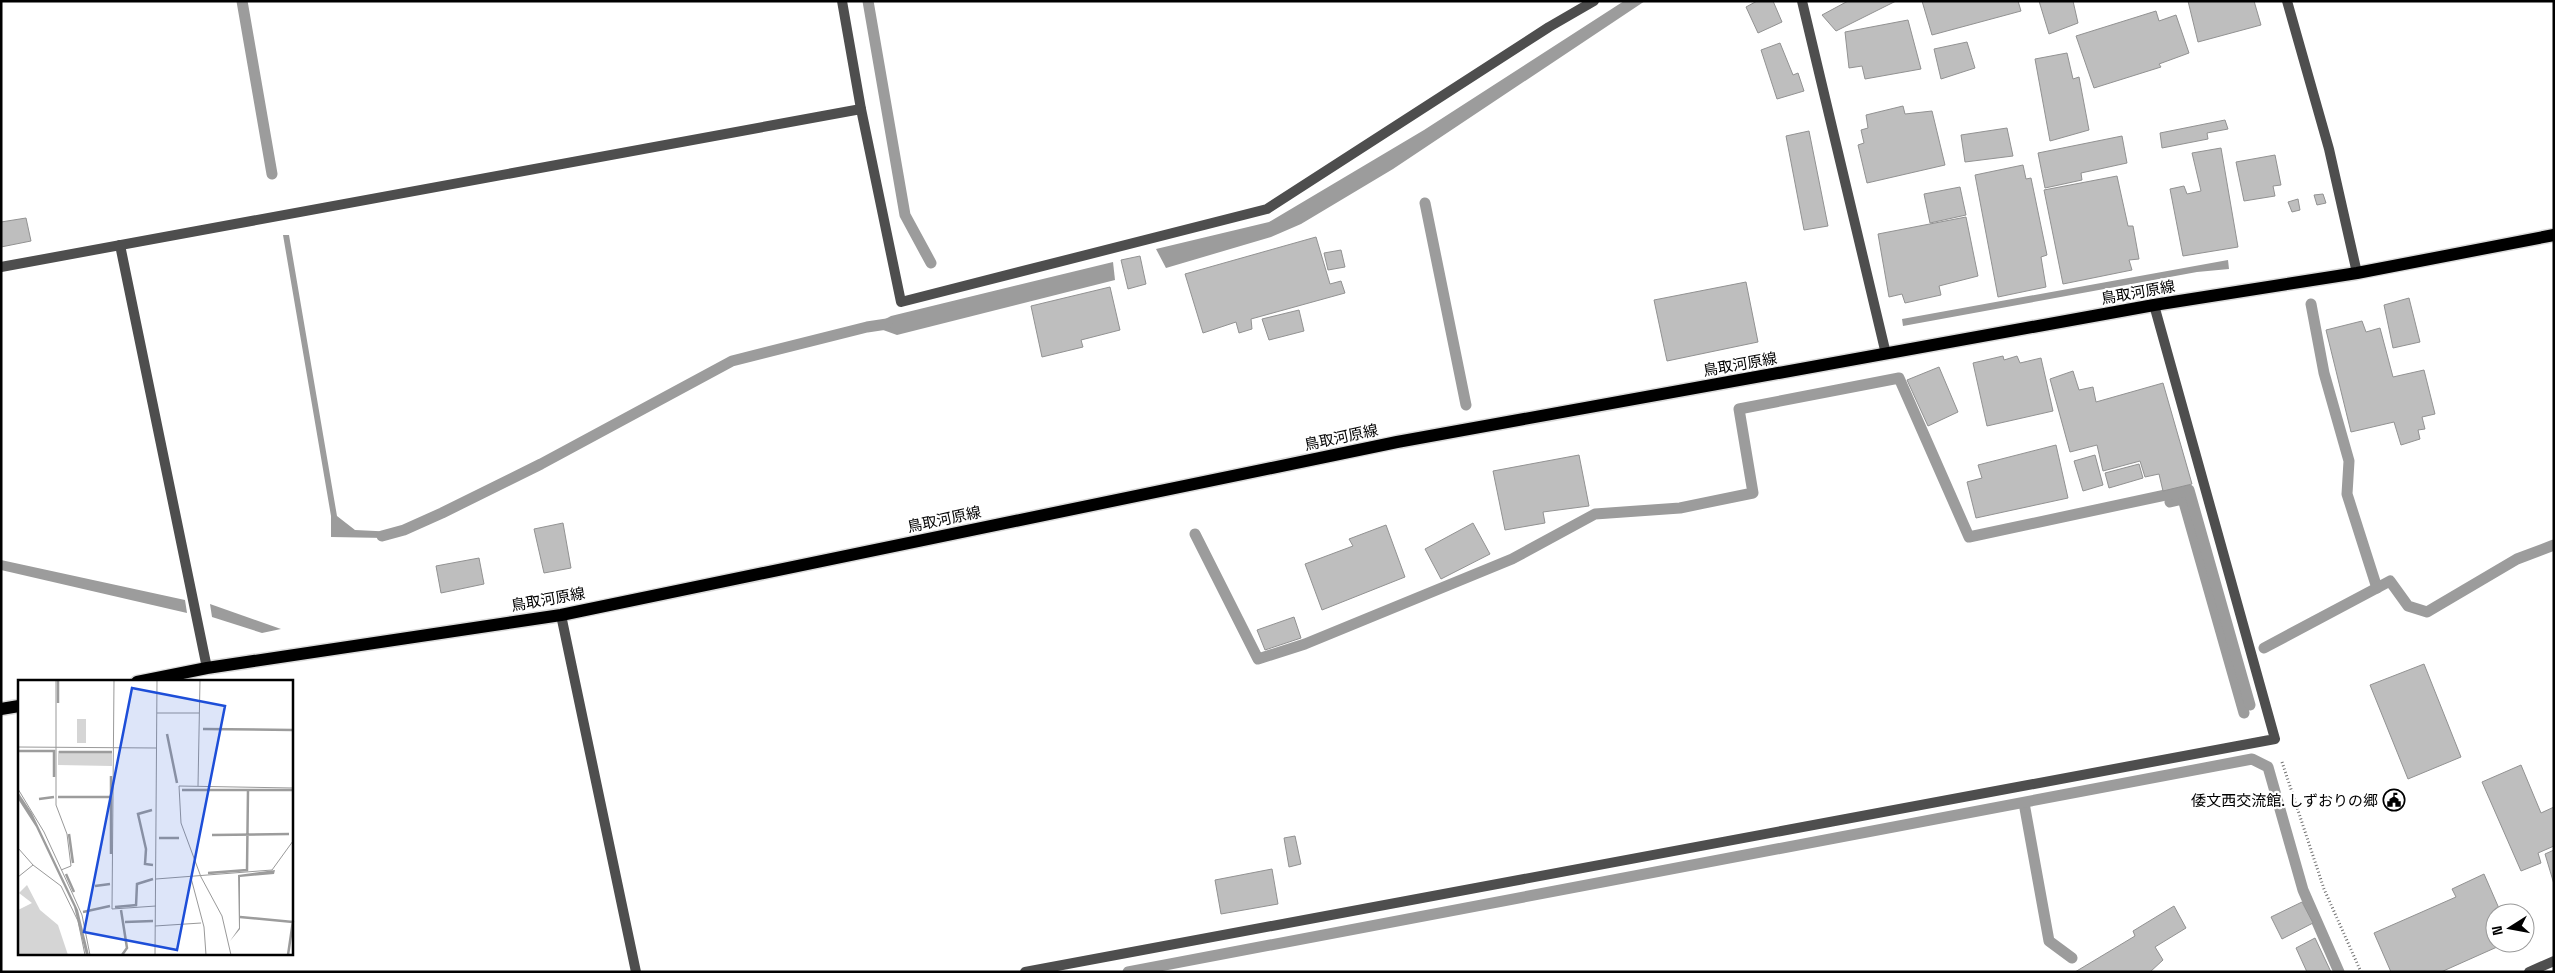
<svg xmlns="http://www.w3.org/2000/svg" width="2555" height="973" font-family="'Space Grotesk','Noto Sans JP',sans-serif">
<rect width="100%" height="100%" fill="#fff"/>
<g fill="#9c9c9c">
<path d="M1624,1H1645L1393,169L1301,224L1271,237L1166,268L1156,249L1269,222L1424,130Z"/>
<path d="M283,235H289L337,516L355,530L396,532L385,538L331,537V516Z"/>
<path d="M2228,260L2229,269L2197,272L1903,326L1902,319Z"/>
<path d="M1113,262L1115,280L897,335L872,326L891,316Z"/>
<path d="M1,560L185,600L187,613L1,570Z"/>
<path d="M210,604L281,629L262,633L212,617Z"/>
</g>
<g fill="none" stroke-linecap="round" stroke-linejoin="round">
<g stroke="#9c9c9c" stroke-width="11">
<path d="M242,1L272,174"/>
<path d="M868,1L905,215L931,263"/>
<path d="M1425,203L1466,405"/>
<path d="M2311,304L2324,373L2349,461L2347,494L2377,588"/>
<path d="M2170,502L2183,499L2244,713"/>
<path d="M1195,534L1258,659L1305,644L1512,559L1595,514L1680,508L1753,493L1739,409L1899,378L1969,537L2189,490L2250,705"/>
<path d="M382,536L404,530L442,513L541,464L732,361L867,327L887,324"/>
<path d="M2264,648L2390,581L2408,606L2427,612L2517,559L2554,545"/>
<path d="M2024,803L2049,941L2072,958"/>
<path d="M1128,972L2252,759L2268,767L2303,890L2339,972"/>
</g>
</g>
<g fill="#bebebe" stroke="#929292">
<path d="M1757,1H1773L1782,22L1758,33L1746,7Z"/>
<path d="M1848,1H1896L1836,31L1822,15Z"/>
<path d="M1922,1H2018L2021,11L1932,35Z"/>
<path d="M2039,1H2073L2078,23L2049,34Z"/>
<path d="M2188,1H2254L2261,25L2198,42Z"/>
<path d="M2156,11L2159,21L2176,15L2189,53L2159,64L2161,67L2094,88L2076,36Z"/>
<path d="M1908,20L1921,69L1865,79L1862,66L1849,68L1845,32Z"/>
<path d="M1967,42L1975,68L1941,79L1934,49Z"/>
<path d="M1780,43L1793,75L1798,73L1804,91L1777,99L1761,50Z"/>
<path d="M2067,53L2073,79L2079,77L2089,130L2050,141L2035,59Z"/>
<path d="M1903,106L1905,114L1932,111L1945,165L1867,183L1858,145L1864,143L1861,130L1868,128L1866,115Z"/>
<path d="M2225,120L2228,129L2207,133L2208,139L2162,148L2160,133Z"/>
<path d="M2007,128L2013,156L1965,162L1961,135Z"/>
<path d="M1809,131L1828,226L1804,230L1786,136Z"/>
<path d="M2122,136L2127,163L2081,173L2082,180L2045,188L2038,153Z"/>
<path d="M2221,148L2238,247L2183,256L2170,189L2184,186L2187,194L2201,191L2192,153Z"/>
<path d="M2275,155L2281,185L2273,186L2275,196L2244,201L2236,162Z"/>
<path d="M2023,165L2026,179L2031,178L2047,255L2041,257L2046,287L1998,297L1975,175Z"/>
<path d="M2117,176L2128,226H2133L2139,259L2129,260L2132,270L2063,284L2044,190Z"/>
<path d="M1960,187L1966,215L1930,223L1924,194Z"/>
<path d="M2323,194L2326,203L2317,205L2314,195Z"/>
<path d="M2298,199L2300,210L2292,212L2288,202Z"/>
<path d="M1966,217L1978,276L1939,286L1941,295L1905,303L1902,294L1889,297L1878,234Z"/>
<path d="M26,218L31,241L1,247V222Z"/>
<path d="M1316,237L1330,284L1341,281L1345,293L1251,319L1252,329L1239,333L1236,322L1203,333L1185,274Z"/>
<path d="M1341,250L1345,267L1328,270L1324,253Z"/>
<path d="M1140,256L1146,284L1128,289L1121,260Z"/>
<path d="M1746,282L1758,342L1667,361L1654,300Z"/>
<path d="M1110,287L1120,330L1081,340L1083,347L1042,357L1031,306Z"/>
<path d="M2409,298L2420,342L2393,348L2384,305Z"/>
<path d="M1299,310L1304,331L1269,340L1262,319Z"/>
<path d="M2362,321L2366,332L2380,328L2393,377L2424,370L2435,414L2422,417L2425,429L2418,430L2420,439L2401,445L2394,422L2351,432L2326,330Z"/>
<path d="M2003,356L2004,360L2017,356L2020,363L2041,358L2053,411L1987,426L1973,363Z"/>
<path d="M1939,367L1958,412L1928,426L1907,380Z"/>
<path d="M2073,371L2079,390L2093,387L2096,402L2163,383L2192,484L2163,491L2159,474L2145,477L2140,461L2103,471L2097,445L2070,452L2050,379Z"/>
<path d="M2056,445L2068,498L1976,518L1967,482L1982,478L1978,465Z"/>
<path d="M1579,455L1589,506L1543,512L1545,523L1505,530L1493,471Z"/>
<path d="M2095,455L2103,485L2083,491L2074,461Z"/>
<path d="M2139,464L2143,478L2109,488L2105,473Z"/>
<path d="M563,523L571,568L544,573L534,529Z"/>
<path d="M1473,523L1490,554L1441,579L1425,549Z"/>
<path d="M1386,525L1405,577L1322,610L1305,564L1353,546L1349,539Z"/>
<path d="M479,558L484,584L441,593L436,566Z"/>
<path d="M1294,617L1301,638L1265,650L1257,630Z"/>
<path d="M2424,664L2461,757L2408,779L2370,685Z"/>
<path d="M2521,765L2541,813L2554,807V846L2538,853L2541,863L2521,871L2482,782Z"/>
<path d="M1295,836L1301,864L1289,867L1284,838Z"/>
<path d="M2554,850V884L2545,854Z"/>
<path d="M1272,869L1278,904L1221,914L1215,880Z"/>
<path d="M2484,874L2501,913H2495V943H2506L2441,972H2391L2374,933L2456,897L2452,889Z"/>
<path d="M2302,902L2313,923L2282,939L2271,917Z"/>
<path d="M2174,906L2186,928L2155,947L2163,960L2150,972H2075L2135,936L2133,931Z"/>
<path d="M2315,938L2331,972H2307L2296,948Z"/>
</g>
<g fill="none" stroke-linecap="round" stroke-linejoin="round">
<g stroke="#dbdbdb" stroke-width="15">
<g id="primary">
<path d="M137,682L207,668L561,615L1397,442L2154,305L2357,273L2554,235"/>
<path d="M1,709L19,706"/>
</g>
</g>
<path stroke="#707070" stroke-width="3" stroke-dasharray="1 2.5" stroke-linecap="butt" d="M2282,762L2324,889L2361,972"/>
<g stroke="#4e4e4e" stroke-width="10">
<path d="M842,1L861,109L901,302L1267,209L1549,27L1594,1"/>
<path d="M1802,1L1886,354"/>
<path d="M2287,1L2329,149L2357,273"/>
<path d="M120,245L207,668"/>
<path d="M1,267L861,109"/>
<path d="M561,615L636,972"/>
<path d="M1025,972L2275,739L2154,305"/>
<path d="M2529,972L2554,961"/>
</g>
<use href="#primary" stroke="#000" stroke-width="12"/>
</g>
<defs>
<g id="civic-ring" transform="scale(1.125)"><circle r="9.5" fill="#fff" stroke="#000" stroke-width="1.5"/><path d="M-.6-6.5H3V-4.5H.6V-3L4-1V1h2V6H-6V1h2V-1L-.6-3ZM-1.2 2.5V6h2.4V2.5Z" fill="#000"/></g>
</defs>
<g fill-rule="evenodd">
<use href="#civic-ring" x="2394" y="800"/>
</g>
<g text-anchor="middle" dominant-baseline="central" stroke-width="4.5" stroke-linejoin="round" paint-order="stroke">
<g font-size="15" fill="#000" stroke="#fff">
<text transform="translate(2138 292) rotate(-10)">鳥取河原線</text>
<text transform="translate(1740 364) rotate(-10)">鳥取河原線</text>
<text transform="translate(1341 437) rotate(-12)">鳥取河原線</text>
<text transform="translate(944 519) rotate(-12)">鳥取河原線</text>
<text transform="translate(548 599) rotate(-10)">鳥取河原線</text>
</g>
<g font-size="15" fill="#000" stroke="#fff" text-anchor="end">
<text x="2378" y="800">倭文西交流館. しずおりの郷</text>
</g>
</g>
<g transform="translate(18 680)">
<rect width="275" height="275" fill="#fff"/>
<path d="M59,39H68V63H59ZM40,71H94V86L40,85ZM9,205L22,230L40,245L50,275H0V230L14,223L1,213Z" fill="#d5d5d5"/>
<path d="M0,112L14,133L60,230L71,275H68L56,227L18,147L0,119ZM257,190L256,194L222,197V249L212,261L221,248L220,195Z" fill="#9c9c9c"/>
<path fill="none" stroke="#9c9c9c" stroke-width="2.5" d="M40,23V0M185,49L275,50M149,54L159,103M0,71H36V97M41,72H94M164,110H275M40,117H92M21,119L36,117M134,130L120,134L128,169L127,184L135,185M51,154L55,183M194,155L271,154M141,158H161M93,174V96M190,193L229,190L230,110M48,194L56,212M77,206L92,204M118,226L119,204L135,199M97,227L119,225M103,230L109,268L104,275M65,232L92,226M222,237L275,242M107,242L135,241M270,275L275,241"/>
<path fill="none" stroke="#999" stroke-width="1" d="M38,0V125L49,154L53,186L43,190M96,0L94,229L138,226M139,33H181M0,67L138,68M180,106L182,0M0,109L26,152L56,217L64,235L72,275M0,168L15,185L43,206L60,241L67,275M0,197L15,185M173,198L186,247L188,275M138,199L254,190L275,161M137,246L183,243M137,275L139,0M213,275L204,236L183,197L163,143L161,106L275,108"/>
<path fill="#1d4ed8" fill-opacity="0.15" stroke="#1d4ed8" stroke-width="2.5" d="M114,8L207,26L159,270L66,252Z"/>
<rect width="275" height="275" fill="none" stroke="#000" stroke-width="2.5"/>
</g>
<rect width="2555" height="973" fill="none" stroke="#000000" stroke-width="5"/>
<g transform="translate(2510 928) rotate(259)"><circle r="24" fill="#ffffff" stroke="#999999"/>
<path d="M0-4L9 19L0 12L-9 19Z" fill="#000000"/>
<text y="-8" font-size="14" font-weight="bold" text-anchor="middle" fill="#000000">N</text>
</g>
</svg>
